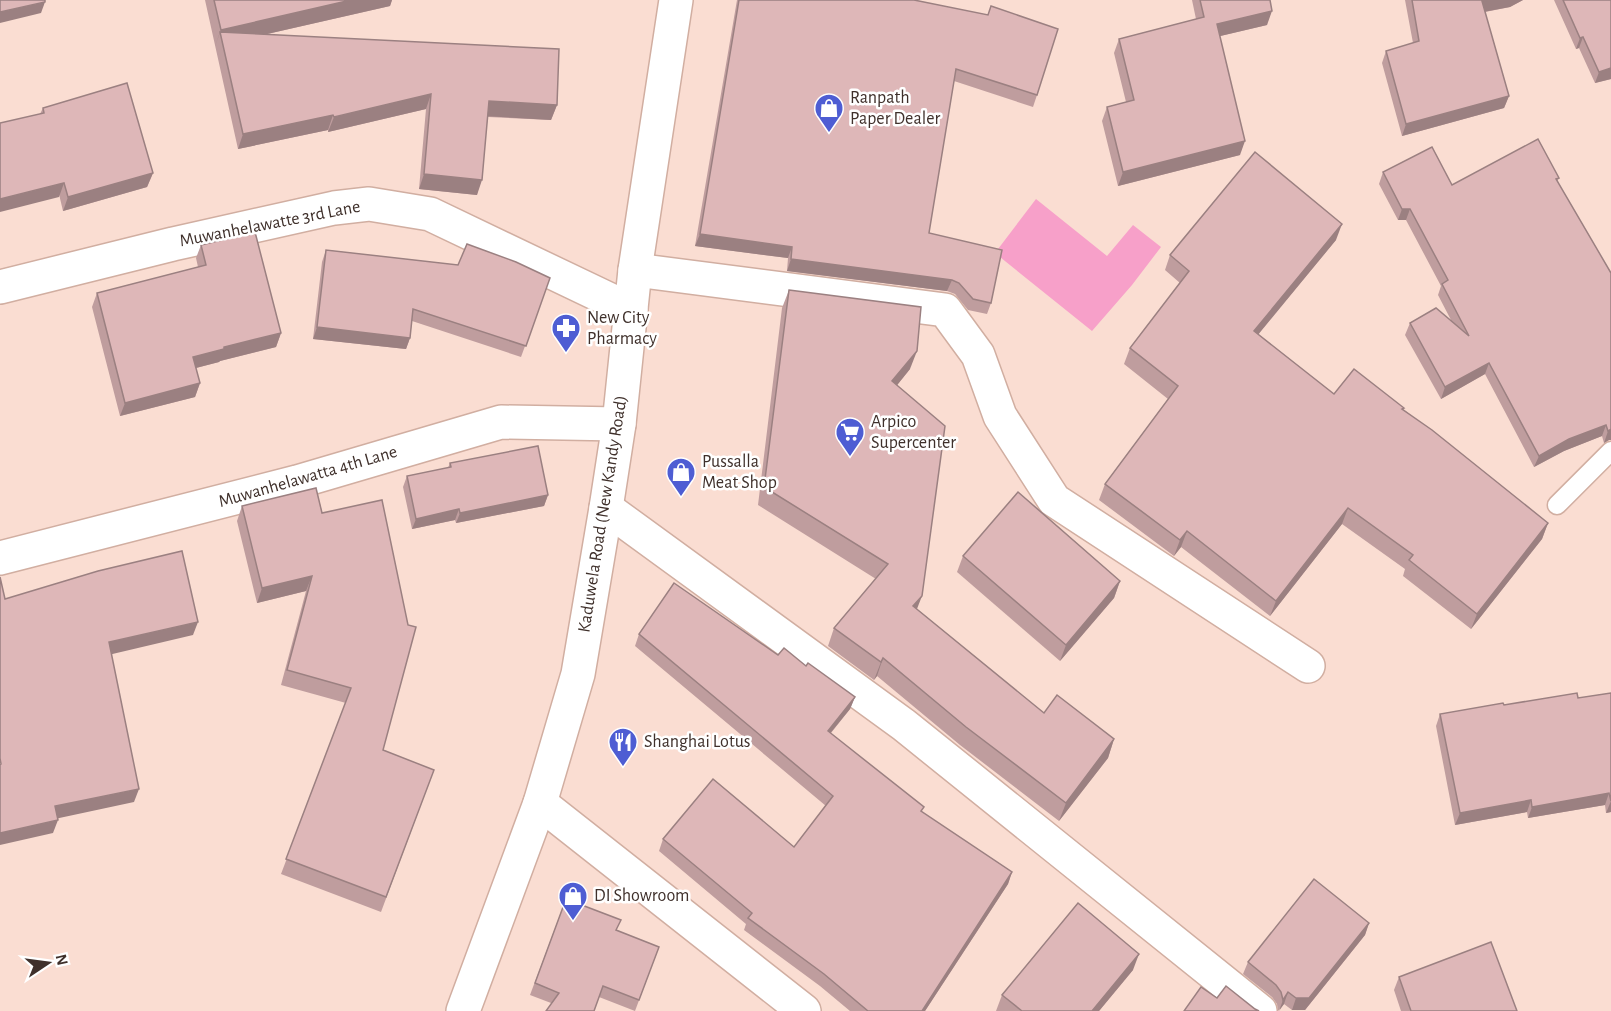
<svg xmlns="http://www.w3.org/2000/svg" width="1611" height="1011" font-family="'Alegreya Sans',sans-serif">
<rect width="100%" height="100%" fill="#faddd2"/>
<path fill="#f7a0c9" d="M1036,199L1107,256L1133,225L1161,247L1132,285L1092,331L995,253Z"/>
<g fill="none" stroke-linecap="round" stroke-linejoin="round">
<g stroke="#d1aea1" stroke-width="21">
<path id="lane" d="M1557,505L1611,451"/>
</g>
<g stroke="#d1aea1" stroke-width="36">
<g id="street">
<path d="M635,270L945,310L978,355L1000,416L1054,500L1308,666"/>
<path d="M0,287L173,244L334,208L369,204L430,214L631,310"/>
<path d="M606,508L904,725L1260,1011"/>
<path d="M0,558L297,482L501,422L619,424"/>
<path d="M540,803L804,1011"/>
</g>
</g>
<g stroke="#d1aea1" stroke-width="36">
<path id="primary" d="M463,1011L540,803L578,674L606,508L619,424L635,270L676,0"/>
</g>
<use href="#lane" stroke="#fff" stroke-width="18"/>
<use href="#street" stroke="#fff" stroke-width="33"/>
<use href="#primary" stroke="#fff" stroke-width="33"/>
</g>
<g fill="#bf9d9e">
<path d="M205,0H392L390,6L267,34L557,105L551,120L488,117L477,195L419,189L426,109L328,132V130L238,149Z"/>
<path d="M737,0H914L1037,95L1033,107L954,81L929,233L991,303L987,314L968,310L955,294L947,291L787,271L788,258L695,246Z"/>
<path d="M1192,0H1270L1267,25L1220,36L1240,155L1118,186L1102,121L1107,107L1126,102L1114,53L1119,39L1196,19Z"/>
<path d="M1405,0H1523L1510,7L1485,12L1509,96L1504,108L1402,136L1382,63L1386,51L1413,43Z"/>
<path d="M1554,0H1611V79L1595,83L1579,48L1576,49Z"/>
<path d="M43,108L153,173L147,187L63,211L40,114Z"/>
<path d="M1383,172L1452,185L1559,178L1557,182L1611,273L1609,440L1604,443L1602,436L1564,451L1534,467L1485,374L1441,399L1405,335L1410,323L1451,320L1438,295L1441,286L1406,220H1398L1379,184Z"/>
<path d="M1336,240L1258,334L1334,394L1404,408L1403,409L1548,523L1542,539L1471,629L1403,576L1405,569L1342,524L1270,616L1181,547L1174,556L1099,500L1105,484L1168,399L1124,364L1130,348L1180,283L1165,270L1170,255Z"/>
<path d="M201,245L281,333L276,347L220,361L219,362L196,368L200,383L195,397L120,416L92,307L97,293L198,267L196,258Z"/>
<path d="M326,250L458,265L550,278L521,357L412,321L410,338L406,349L313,339L322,262Z"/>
<path d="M789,290L910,369L897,385L917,609L1044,713L1114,739L1108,758L1059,821L960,745L877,676L874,680L828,646L834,628L876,579L758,505L782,308Z"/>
<path d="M450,463L548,495L544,506L456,523L455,520L412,529L403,487L407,476L448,468Z"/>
<path d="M316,488L383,750L434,770L381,912L281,874L346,703L281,685L306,591L257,603L237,521L242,506Z"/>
<path d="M963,556L1120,581L1114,598L1060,661L957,572Z"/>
<path d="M639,634L778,655L806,666L855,697L850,709L831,733L922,812L1012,872L1008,884L925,1011H850L820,986L744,930L746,924L659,851L663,839L794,847L826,806L635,646Z"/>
<path d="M1611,693V812L1606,813L1605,805L1528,818L1527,812L1455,825L1436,726L1440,714L1504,705L1578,698Z"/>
<path d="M566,899L617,931L659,947L635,1011L599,997L551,1003L530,995Z"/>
<path d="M1369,923L1365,935L1305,1010H1292L1284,1004L1278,1011L1277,1004L1272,997L1243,974L1248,962Z"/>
<path d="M1133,970L1099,1011H996L1002,995Z"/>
<path d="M1399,977L1517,1011H1401L1394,990Z"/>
</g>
<g fill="#9b8081">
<path d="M351,0H392L390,6L223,44L220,32L215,46L221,30Z"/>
<path d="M1489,0H1523L1510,7L1478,13L1482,1Z"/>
<path d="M45,2L41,13L0,23V12Z"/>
<path d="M1272,11L1267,25L1212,38L1217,24Z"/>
<path d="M1583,37L1579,48L1576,49L1580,38Z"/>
<path d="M1611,68V79L1595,83L1599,72Z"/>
<path d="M431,94L426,109L328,132L334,117Z"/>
<path d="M1509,96L1504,108L1402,136L1406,124Z"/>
<path d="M489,101L557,105L551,120L483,116Z"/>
<path d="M333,115L328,130L238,149L243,134Z"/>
<path d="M1245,141L1240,155L1118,186L1123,172Z"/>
<path d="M153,173L147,187L63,211L68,197Z"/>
<path d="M424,174L482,180L477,195L419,189Z"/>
<path d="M64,183L59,197L0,212V199Z"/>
<path d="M1402,209H1410L1406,220H1398Z"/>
<path d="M1342,224L1336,240L1248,347L1254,331Z"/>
<path d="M700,234L792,247L788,258L695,246Z"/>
<path d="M791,259L952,280L947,291L787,271Z"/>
<path d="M317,327L410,338L406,349L313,339Z"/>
<path d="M281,333L276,347L220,361L219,362L188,370L193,357L224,347Z"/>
<path d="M917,351L910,369L886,399L892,381Z"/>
<path d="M1489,363L1485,374L1441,399L1445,387Z"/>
<path d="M200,383L195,397L120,416L125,403Z"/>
<path d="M1606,425L1602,436L1564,451L1534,467L1539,456L1569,439Z"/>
<path d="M1611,429V440H1609L1604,443L1608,431Z"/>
<path d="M548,495L544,506L456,523L460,513Z"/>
<path d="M1348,508L1342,524L1270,616L1276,601Z"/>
<path d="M459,509L455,520L412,529L416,519Z"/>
<path d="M1548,523L1542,539L1471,629L1477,614Z"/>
<path d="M1187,531L1181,547L1174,556L1180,540Z"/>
<path d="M312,576L306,591L257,603L262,588Z"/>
<path d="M1120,581L1114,598L1060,661L1066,645Z"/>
<path d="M922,596L915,614L913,606Z"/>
<path d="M198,622L193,635L104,656L109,642Z"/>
<path d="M883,658L877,676L874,680L881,662Z"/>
<path d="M855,697L850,709L823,742L828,731Z"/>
<path d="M1114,739L1108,758L1059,821L1066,803Z"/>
<path d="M139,789L134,802L50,820L55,806Z"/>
<path d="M1609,793L1605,805L1528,818L1532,807Z"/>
<path d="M1531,800L1527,812L1455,825L1460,813Z"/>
<path d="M1611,801V812L1606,813Z"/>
<path d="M58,820L53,833L0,845V833Z"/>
<path d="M1012,872L1008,884L925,1011H922Z"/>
<path d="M1369,923L1365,935L1305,1010H1292L1296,998Z"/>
<path d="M1139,954L1133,970L1099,1011H1092Z"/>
<path d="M1288,992L1284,1004L1279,1011L1283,1000Z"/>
</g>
<g fill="#deb7b8" stroke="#9b8081" stroke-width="1.5">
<path d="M0,0H45V2L0,12Z"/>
<path d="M214,0H351L221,30Z"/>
<path d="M739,0H914L988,15L991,6L1058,29L1037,95L956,69L929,233L1002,250L991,303L973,299L959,283L952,280L791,259L792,247L700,234Z"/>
<path d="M1200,0H1270L1272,11L1217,24L1245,141L1123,172L1107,107L1134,100L1119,39L1204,17Z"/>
<path d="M1412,0H1489L1482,1L1509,96L1406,124L1386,51L1419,41Z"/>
<path d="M1563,0H1611V68L1599,72L1583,37L1580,38Z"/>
<path d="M220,32L559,49L557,105L489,101L482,180L424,174L431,94L334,117L333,115L243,134Z"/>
<path d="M127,83L153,173L68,197L64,183L0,199V123L44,113L43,108Z"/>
<path d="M1538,139L1559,178L1556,179L1611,273V429L1608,431L1606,425L1569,439L1539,456L1489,363L1445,387L1410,323L1436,308L1469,336L1442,284L1448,280L1410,209H1402L1383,172L1432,147L1452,185Z"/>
<path d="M1255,152L1342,224L1254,331L1334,394L1354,369L1404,408L1402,409L1432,430L1548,523L1477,614L1409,560L1413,555L1348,508L1276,601L1187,531L1180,540L1105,484L1178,386L1130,348L1189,271L1170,255Z"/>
<path d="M255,232L281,333L224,347V349L193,357L200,383L125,403L97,293L206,265L201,245Z"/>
<path d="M467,244L516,262L550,278L526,346L413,309L410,338L317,327L326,250L458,265Z"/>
<path d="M789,290L921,307L917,351L892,381L945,426L922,596L913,606L1044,713L1057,695L1114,739L1066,803L966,727L883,658L881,662L834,628L888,564L764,487Z"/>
<path d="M538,446L548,495L460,513L459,509L416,519L407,476L451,467L450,463Z"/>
<path d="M316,488L322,513L382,500L408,625L416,627L383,750L434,770L386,897L286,859L351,688L287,670L312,576L262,588L242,506Z"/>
<path d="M1018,492L1120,581L1066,645L963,556Z"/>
<path d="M182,551L198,622L109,642L139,789L55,806L58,820L0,833V765L1,764L0,758V577L5,599L98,571Z"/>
<path d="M674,583L778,655L784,648L806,666L808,663L855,697L828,731L924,807L921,811L1012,872L922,1011H868L824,974L748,918L752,913L663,839L713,779L794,847L833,796L639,634Z"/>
<path d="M1577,693L1578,698L1611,693V801L1609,793L1532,807L1531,800L1460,813L1440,714L1503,703L1504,705Z"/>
<path d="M1314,879L1369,923L1309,998H1296L1288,992L1283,1000L1281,992L1276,985L1248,962Z"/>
<path d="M566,899L621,920L616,930L659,947L639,1000L603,986L594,1011H546L559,993L535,983Z"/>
<path d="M1078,903L1139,954L1092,1011H1022L1002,995Z"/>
<path d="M1491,942L1517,1011H1411L1399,977Z"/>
<path d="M1226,986L1255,1009L1259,1011H1184L1201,987L1217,998Z"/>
</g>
<defs>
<g id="shop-pin" transform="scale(1.5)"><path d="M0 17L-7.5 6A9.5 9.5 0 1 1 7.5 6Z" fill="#4e5dd3" stroke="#fff"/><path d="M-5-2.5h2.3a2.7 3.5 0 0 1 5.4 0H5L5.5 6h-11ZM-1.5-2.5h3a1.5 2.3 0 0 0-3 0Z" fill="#fff"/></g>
<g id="pharmacy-pin" transform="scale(1.5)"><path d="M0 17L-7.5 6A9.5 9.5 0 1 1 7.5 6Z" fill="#4e5dd3" stroke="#fff"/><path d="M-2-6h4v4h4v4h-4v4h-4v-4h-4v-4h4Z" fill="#fff"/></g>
<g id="supermarket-pin" transform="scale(1.5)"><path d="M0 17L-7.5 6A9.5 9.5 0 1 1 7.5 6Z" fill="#4e5dd3" stroke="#fff"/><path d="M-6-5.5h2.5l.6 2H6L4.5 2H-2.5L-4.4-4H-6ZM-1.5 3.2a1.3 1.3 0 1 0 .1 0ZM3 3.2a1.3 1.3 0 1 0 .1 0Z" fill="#fff"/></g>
<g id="restaurant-pin" transform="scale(1.5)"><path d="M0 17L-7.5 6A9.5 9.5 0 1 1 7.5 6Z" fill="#4e5dd3" stroke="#fff"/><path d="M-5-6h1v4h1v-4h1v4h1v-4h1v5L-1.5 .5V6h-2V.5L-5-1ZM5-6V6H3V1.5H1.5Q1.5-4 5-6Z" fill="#fff"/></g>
</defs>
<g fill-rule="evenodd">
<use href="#shop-pin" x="829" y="108"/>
<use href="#pharmacy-pin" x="566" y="328"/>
<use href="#supermarket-pin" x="850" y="432"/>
<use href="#shop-pin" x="681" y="472"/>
<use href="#restaurant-pin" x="623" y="742"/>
<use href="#shop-pin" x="573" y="896"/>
</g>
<g text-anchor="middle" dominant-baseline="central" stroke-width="5" stroke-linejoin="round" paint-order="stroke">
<g font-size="18" fill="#3f302b" stroke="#fff" text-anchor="start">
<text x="850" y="98">Ranpath<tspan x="850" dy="21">Paper Dealer</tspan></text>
<text x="587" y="318">New City<tspan x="587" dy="21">Pharmacy</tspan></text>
<text x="871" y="422">Arpico<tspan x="871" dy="21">Supercenter</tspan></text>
<text x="702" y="462">Pussalla<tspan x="702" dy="21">Meat Shop</tspan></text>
<text x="644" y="742">Shanghai Lotus</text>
<text x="594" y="896">DI Showroom</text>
</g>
<g font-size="18" fill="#3f302b" stroke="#fff">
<text transform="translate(270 224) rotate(-11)">Muwanhelawatte 3rd Lane</text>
<text transform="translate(308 477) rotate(-16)">Muwanhelawatta 4th Lane</text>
<text transform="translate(603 514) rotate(-81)">Kaduwela Road (New Kandy Road)</text>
</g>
</g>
<g transform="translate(48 963) rotate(77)" stroke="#ffffff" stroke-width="4.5" paint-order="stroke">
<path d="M0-4.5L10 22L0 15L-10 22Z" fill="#3f302b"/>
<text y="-9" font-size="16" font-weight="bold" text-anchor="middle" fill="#3f302b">N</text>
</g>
</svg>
